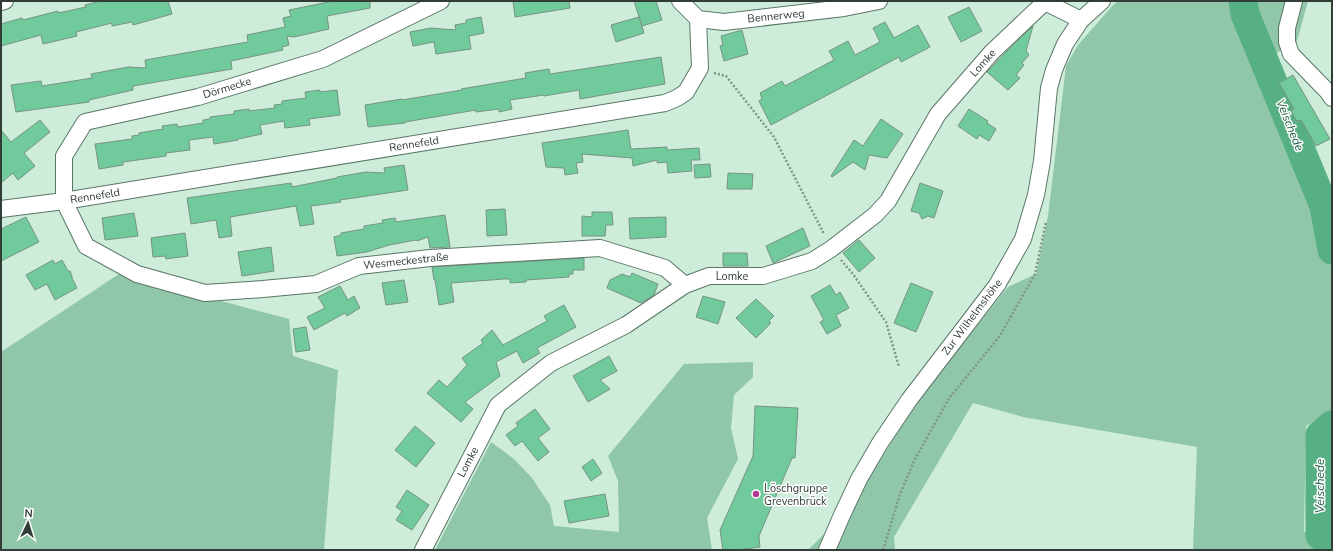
<svg xmlns="http://www.w3.org/2000/svg" width="1333" height="551" font-family="'Nunito Sans',sans-serif">
<rect width="100%" height="100%" fill="#cdedda"/>
<g fill="#90c6a9">
<path d="M1119,1H1308L1297,41L1258,64L1332,236V410L1306,426L1304,531L1322,550H1193L1197,447L1023,417L973,403L894,537L895,550H835L849,518L868,480L897,433L933,381L1008,287L1036,274L1048,216L1066,66L1078,45L1114,4Z"/>
<path d="M119,274L289,319L293,356L338,370L324,550H1V352Z"/>
<path d="M753,362V377L734,395L731,428L738,459L707,518L712,550H435L491,442L514,459L532,478L550,505L554,526L619,532L618,481L608,456L684,364Z"/>
<path d="M824,534L818,550H808Z"/>
</g>
<g fill="none" stroke-linecap="round" stroke-linejoin="round">
<g stroke="#57b084" stroke-width="29">
<path d="M1243,1L1245,14L1324,206L1332,250"/>
<path d="M1332,425L1320,435V535L1332,547"/>
</g>
</g>
<g fill="#71ca9c" stroke="#769483">
<path d="M101,1H168L172,14L133,25L132,22L112,26V23L76,32L77,36L43,44L41,35L1,46V24L22,18L23,20L58,11V13L86,7L85,5Z"/>
<path d="M333,1H370V8L327,16L329,29L294,37L287,36L289,45L282,47L283,50L231,61L232,69L133,86V90L89,100V102L16,112L11,85L41,81L42,86L92,78L91,74L128,67L146,68L145,60L248,42L247,35L285,27L283,18L291,16L289,10Z"/>
<path d="M513,1H569L570,8L515,17Z"/>
<path d="M634,1H656L662,20L642,26Z"/>
<path d="M969,7L982,31L961,42L948,17Z"/>
<path d="M481,17L484,33L469,36L471,49L436,54L434,42L413,46L410,32L431,28L456,30L455,25L466,23V20Z"/>
<path d="M639,17L644,33L616,42L611,25Z"/>
<path d="M885,22L894,38L918,25L930,47L901,62L899,57L771,125L759,101L762,99L760,93L782,81L785,86L834,60L829,51L848,41L855,55L880,42L873,28Z"/>
<path d="M1033,26L1026,51L1029,55L1022,63L1024,65L1016,75L1020,78L1008,90L987,72L1006,52Z"/>
<path d="M742,30L748,54L724,61L720,46L723,45L721,36Z"/>
<path d="M661,57L665,84L580,99L579,90L544,96V95L510,100L512,109L499,112V109L476,112V110L405,122V123L368,127L365,105L402,99V100L462,90L461,89L526,78L525,73L549,69L550,74Z"/>
<path d="M1293,75L1330,139L1316,146L1301,120L1296,121L1291,110L1294,109L1279,83Z"/>
<path d="M320,90V92L337,90L340,115L309,119L310,125L285,128L284,121L260,125L262,134L238,139V140L214,144L213,137L189,140L190,150L166,153V156L123,162V165L99,169L95,144L132,139V136L139,135V133L163,129L162,126L177,124L178,127L203,123V120L210,119V117L234,114V111L249,109V111L275,108L274,105L282,104V101L306,98L305,92Z"/>
<path d="M969,109L988,121L987,123L996,129L989,141L979,135L977,139L958,126Z"/>
<path d="M881,119L903,134L887,158L869,155L865,170L853,162L832,177L831,176L854,140L863,146Z"/>
<path d="M40,120L50,132L24,153L35,166L18,180L13,173L1,183V130L11,142Z"/>
<path d="M628,130L631,149L667,147V150L699,148L700,160H691L692,171L668,173L667,162L657,163V160L633,166L632,158L582,154L583,162L576,163L578,173L565,175L564,168L546,167L542,143Z"/>
<path d="M710,164L711,177L695,178L694,165Z"/>
<path d="M404,165L408,190L340,200L341,202L311,206L314,224L300,226L296,206L230,217L232,236L219,238L216,220L191,224L187,198L291,183L292,187L337,178V177L366,172L385,173L384,168Z"/>
<path d="M728,173L753,174L752,189H727Z"/>
<path d="M920,183L943,191L934,218L928,216L922,219L919,213L911,211Z"/>
<path d="M505,209L507,235L487,236L486,210Z"/>
<path d="M592,212H612L613,225H606L605,236H582V216L592,217Z"/>
<path d="M134,213L138,236L105,240L102,218Z"/>
<path d="M445,215L450,247L430,248L428,237L417,241L416,240L389,245L367,252L337,256L334,237L341,235V233L364,229V226L383,223L382,220L395,218L396,222Z"/>
<path d="M26,217L39,242L1,261V229Z"/>
<path d="M666,217V237L630,239L629,218Z"/>
<path d="M803,228L810,246L773,263L766,246Z"/>
<path d="M185,233L188,256L166,259L165,256L153,257L151,238Z"/>
<path d="M859,240L875,258L859,272L843,253Z"/>
<path d="M271,247L274,271L242,276L238,252Z"/>
<path d="M723,253H747L748,266H723Z"/>
<path d="M584,258V270H573V274H569V277L526,280V282L510,283V279H504L451,283L454,302L439,305L435,280H434L432,267Z"/>
<path d="M53,260L55,264L62,260L68,271H70L72,276V278L77,288L55,300L47,284L35,290L26,275Z"/>
<path d="M632,273L658,284L654,295L641,303L607,288L610,280L622,274L630,277Z"/>
<path d="M404,280L408,302L386,305L382,283Z"/>
<path d="M911,283L933,292L916,332L894,323Z"/>
<path d="M830,285L836,295L840,292L849,308L836,315L841,326L827,334L820,322L824,320L811,296Z"/>
<path d="M340,286L348,300L354,296L360,308L347,316L345,313L314,330L307,317L325,308L318,297Z"/>
<path d="M703,296L725,302L718,324L696,317Z"/>
<path d="M756,299L774,316L769,321L771,323L756,338L736,318Z"/>
<path d="M564,305L576,327L537,348L540,353L523,363L517,351L496,362L500,376L465,402L473,409L461,422L427,393L439,380L447,387L467,365L462,358L483,343L481,340L492,330L503,345L547,321L544,316Z"/>
<path d="M306,327L310,350L296,352L293,329Z"/>
<path d="M609,356L617,371L600,380L610,389L588,402L573,376Z"/>
<path d="M755,406L798,408L795,458H792L759,536L760,547L737,550H723L720,530L753,456Z"/>
<path d="M535,409L550,429L538,438L549,452L538,461L522,441L515,446L506,435L518,426L516,423Z"/>
<path d="M415,426L435,443L416,467L395,450Z"/>
<path d="M593,459L602,473L591,481L582,467Z"/>
<path d="M407,490L429,505L412,530L396,520L402,511L396,507Z"/>
<path d="M605,494L609,516L569,523L564,501Z"/>
</g>
<g fill="none" stroke-linecap="round" stroke-linejoin="round">
<g stroke="#5a7666" stroke-width="18">
<g id="minor">
<path d="M441,1L323,59L198,97L85,122L64,156V201L86,246L137,274L205,293L263,289L316,284L359,266L430,258L600,248L665,268L685,285"/>
<path d="M680,1L698,19L724,22L844,8L879,1"/>
<path d="M1043,1L1081,20"/>
<path d="M1294,1L1287,28V42L1291,54L1328,92L1332,98"/>
<path d="M1,2L5,1"/>
<path d="M1,209L64,201L665,103L677,98L686,92L700,68L698,19"/>
<path d="M423,550L498,405L551,363L626,325L685,285L709,276H763L812,261L831,249L875,215L888,201L938,114L992,52L1045,2"/>
<path d="M827,550L842,515L859,479L880,443L909,400L997,285L1023,239L1036,195L1042,161L1049,88L1054,70L1065,44L1081,20L1102,1"/>
</g>
</g>
<g stroke="#7f9689" stroke-width="2.5" stroke-dasharray="2 2" stroke-linecap="butt">
<path d="M714,73L726,76L774,137L824,234"/>
<path d="M841,260L853,274L886,322L899,367"/>
<path d="M883,550L900,494L915,459L947,402L950,397L999,337L1035,274L1046,222"/>
</g>
<use href="#minor" stroke="#fff" stroke-width="16"/>
</g>
<circle fill="#b13b92" stroke="#fff" stroke-width="1.5" cx="756" cy="494" r="4"/>
<g text-anchor="middle" dominant-baseline="central" stroke-width="3" stroke-linejoin="round" paint-order="stroke">
<g font-size="11" fill="#313d36" stroke="#fff">
<text transform="translate(776 16) rotate(-6)">Bennerweg</text>
<text transform="translate(983 63) rotate(-48)">Lomke</text>
<text transform="translate(227 88) rotate(-17)">Dörmecke</text>
<text transform="translate(414 144) rotate(-9)">Rennefeld</text>
<text transform="translate(95 196) rotate(-9)">Rennefeld</text>
<text transform="translate(406 261) rotate(-6)">Wesmeckestraße</text>
<text x="732" y="276">Lomke</text>
<text transform="translate(972 317) rotate(-53)">Zur Wilhelmshöhe</text>
<text transform="translate(468 462) rotate(-62)">Lomke</text>
</g>
<g font-size="11" fill="#313d36" stroke="#fff" text-anchor="start">
<text x="764" y="488">Löschgruppe<tspan x="764" dy="13">Grevenbrück</tspan></text>
</g>
<g font-size="12" font-style="italic" fill="#185b3d" stroke="#fff">
<text transform="translate(1290 125) rotate(68)">Veischede</text>
<text transform="translate(1320 486) rotate(-90)">Veischede</text>
</g>
</g>
<rect width="1333" height="551" fill="none" stroke="#313d36" stroke-width="4"/>
<g transform="translate(28 523) rotate(4)" stroke="#ffffff" stroke-width="3" paint-order="stroke">
<path d="M0-3L7 15L0 10L-7 15Z" fill="#313d36"/>
<text y="-6" font-size="11" font-weight="bold" text-anchor="middle" fill="#313d36">N</text>
</g>
</svg>
